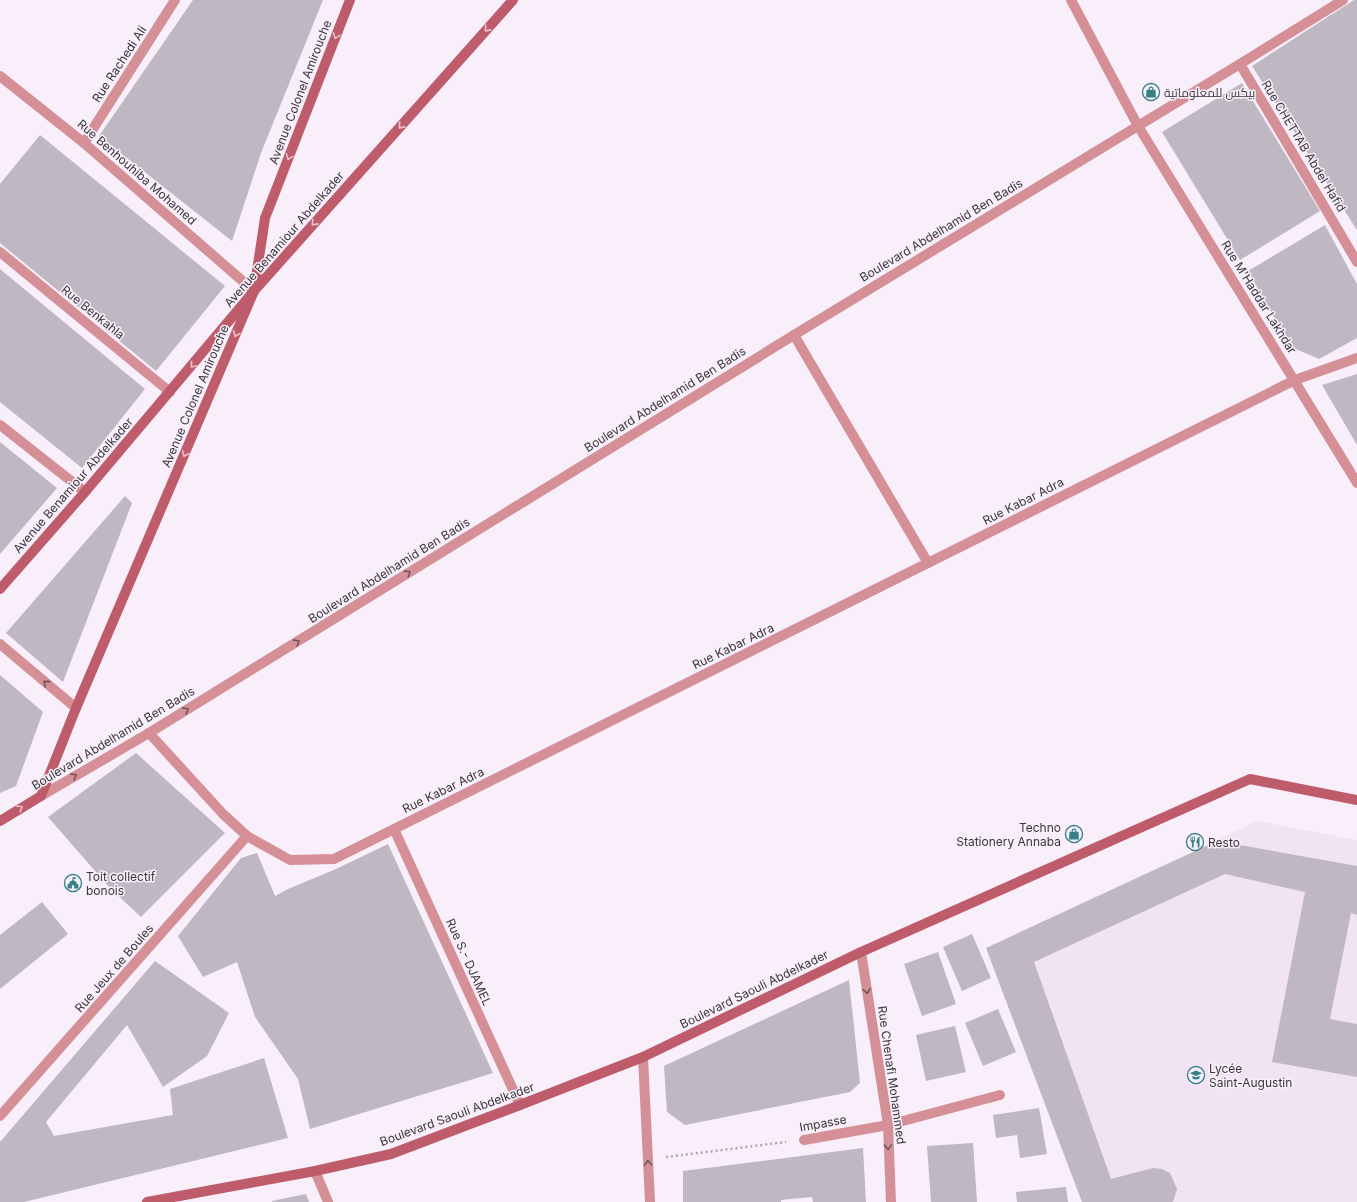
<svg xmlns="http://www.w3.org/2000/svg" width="1357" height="1202" font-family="Inter,Cairo,sans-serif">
<rect width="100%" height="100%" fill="#f8effa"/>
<path fill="#f1e3f4" d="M1257,821L1357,840V1202H1082L986,948Z"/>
<g fill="#bfb7c1">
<path d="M193,0H323L261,153L232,241L99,136Z"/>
<path d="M1354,0H1357V230L1252,66Z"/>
<path d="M1242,83L1320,211L1240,260L1162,132Z"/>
<path d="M40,135L225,286L156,371L0,243V184Z"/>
<path d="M1325,225L1357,284V338L1319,359L1291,347L1248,271Z"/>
<path d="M0,269L145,389L82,468L0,402Z"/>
<path d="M1357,374V445L1322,385Z"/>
<path d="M0,442L57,488L0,554Z"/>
<path d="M125,496L132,503L63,682L6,633Z"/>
<path d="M0,675L43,712L16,786L0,793Z"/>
<path d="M136,753L225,833L141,917L109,887L48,817Z"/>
<path d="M1217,841L1357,866V915L1351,913L1330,1019L1357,1024V1077L1272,1062L1305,892L1225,874L1034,962L1111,1179L1153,1168L1162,1169L1170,1173L1177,1189L1173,1202H1082L986,948Z"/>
<path d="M388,844L493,1073L310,1129L298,1079L255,1017L237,962L203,977L178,936L241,858L257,853L275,896L288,889L336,869Z"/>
<path d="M42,902L68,934L0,989V935Z"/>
<path d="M972,934L991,978L962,991L943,947Z"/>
<path d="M938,952L956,1004L922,1016L904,964Z"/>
<path d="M155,961L229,1013L207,1056L163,1087L127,1025L46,1122L54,1136L173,1115L170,1089L264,1058L288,1138L24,1202H0V1142Z"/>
<path d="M849,980L860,1083L850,1092L685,1125L667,1112L664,1066Z"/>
<path d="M998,1009L1016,1052L983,1066L965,1023Z"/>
<path d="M955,1026L966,1072L926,1081L916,1035Z"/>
<path d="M1039,1108L1047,1154L1020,1158L1017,1135L996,1138L993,1115Z"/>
<path d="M973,1143L977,1202H931L927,1146Z"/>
<path d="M863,1148L866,1202H813L812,1197L781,1200V1202H683V1171Z"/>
<path d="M1066,1187L1068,1202H1017L1016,1192Z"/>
<path d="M306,1194L309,1202H272V1201Z"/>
</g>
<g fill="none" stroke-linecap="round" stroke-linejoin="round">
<path stroke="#ada6af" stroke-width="2.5" stroke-dasharray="2 3" stroke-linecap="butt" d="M666,1157L786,1142"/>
<g stroke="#d59097" stroke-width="10">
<path d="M1071,0L1138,126L1357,483"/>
<path d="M1240,64L1357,262"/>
<path d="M0,76L84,143L254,291"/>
<path d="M84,143L175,0"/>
<path d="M0,252L170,392"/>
<path d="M794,335L928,563"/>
<path d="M0,425L85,492"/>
<path d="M0,644L76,708"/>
<path d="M149,733L223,814L247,836L290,860L334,859L1295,380L1357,358"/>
<path d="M41,796L149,733L794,335L1240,64L1343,0"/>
<path d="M394,829L520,1105"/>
<path d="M861,952L888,1125L891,1202"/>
<path d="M643,1057L650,1202"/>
<path d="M0,1116L247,836"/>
<path d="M804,1140L888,1125L1000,1095"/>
<path d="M315,1171L328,1202"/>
</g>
<g stroke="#bf5c6b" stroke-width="10">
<path d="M0,589L85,492L254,291L513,0"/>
<path d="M0,821L41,796L76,708L254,291L265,218L350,0"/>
<path d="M147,1202L315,1171L391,1154L520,1105L643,1057L861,952L1250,779L1357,800"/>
</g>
</g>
<defs><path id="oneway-chevron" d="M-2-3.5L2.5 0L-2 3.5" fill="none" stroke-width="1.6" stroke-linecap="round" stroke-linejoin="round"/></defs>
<g stroke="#e7c3cf">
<use href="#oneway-chevron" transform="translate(487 29) rotate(132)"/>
<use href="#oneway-chevron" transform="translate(336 36) rotate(111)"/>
<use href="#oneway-chevron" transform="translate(401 126) rotate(132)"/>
<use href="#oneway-chevron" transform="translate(289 157) rotate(111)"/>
<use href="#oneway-chevron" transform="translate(314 223) rotate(132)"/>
<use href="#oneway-chevron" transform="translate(236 334) rotate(113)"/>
<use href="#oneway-chevron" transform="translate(193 365) rotate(130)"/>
<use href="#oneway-chevron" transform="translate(185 454) rotate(113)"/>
<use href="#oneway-chevron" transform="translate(20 808) rotate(-31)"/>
</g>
<g stroke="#70565b">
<use href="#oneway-chevron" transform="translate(408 573) rotate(-32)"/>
<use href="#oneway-chevron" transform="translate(297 642) rotate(-32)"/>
<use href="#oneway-chevron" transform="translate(46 683) rotate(-140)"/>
<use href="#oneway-chevron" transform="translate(186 710) rotate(-32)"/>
<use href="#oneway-chevron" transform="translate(74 776) rotate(-30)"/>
<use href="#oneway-chevron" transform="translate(867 991) rotate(81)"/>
<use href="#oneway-chevron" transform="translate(888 1147) rotate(88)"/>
<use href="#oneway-chevron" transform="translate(648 1163) rotate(-93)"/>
</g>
<defs>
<g id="shop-ring" transform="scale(0.9)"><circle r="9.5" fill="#f8effa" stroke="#388087" stroke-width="1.5"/><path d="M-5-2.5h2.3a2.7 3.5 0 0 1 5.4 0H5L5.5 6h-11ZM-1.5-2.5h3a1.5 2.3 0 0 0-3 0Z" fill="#388087"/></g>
<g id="restaurant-ring" transform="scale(0.9)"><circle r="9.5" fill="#f8effa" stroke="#388087" stroke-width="1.5"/><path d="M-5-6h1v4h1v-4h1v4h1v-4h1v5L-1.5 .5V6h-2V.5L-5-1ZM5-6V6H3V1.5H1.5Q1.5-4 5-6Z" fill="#388087"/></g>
<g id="civic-ring" transform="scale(0.9)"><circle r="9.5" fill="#f8effa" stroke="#388087" stroke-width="1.5"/><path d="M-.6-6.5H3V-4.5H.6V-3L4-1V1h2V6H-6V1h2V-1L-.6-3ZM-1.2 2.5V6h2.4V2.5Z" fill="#388087"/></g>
<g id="school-ring" transform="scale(0.9)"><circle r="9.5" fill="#f8effa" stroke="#388087" stroke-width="1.5"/><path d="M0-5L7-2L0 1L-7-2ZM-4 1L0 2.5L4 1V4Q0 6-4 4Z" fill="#388087"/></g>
</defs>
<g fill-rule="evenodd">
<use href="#shop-ring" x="1151" y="92"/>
<use href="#shop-ring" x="1074" y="834"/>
<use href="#restaurant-ring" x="1195" y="842"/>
<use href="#civic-ring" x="73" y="883"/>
<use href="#school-ring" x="1196" y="1075"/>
</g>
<g text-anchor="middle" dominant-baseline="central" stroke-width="3" stroke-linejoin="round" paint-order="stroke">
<g font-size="12" fill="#3a373b" stroke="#f8effa">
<text transform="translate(119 64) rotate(-57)">Rue Rachedi Ali</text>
<text transform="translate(300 92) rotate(-69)">Avenue Colonel Amirouche</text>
<text transform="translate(1304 146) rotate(59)">Rue CHETTAB Abdel Hafid</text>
<text transform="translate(137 172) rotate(41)">Rue Benhouhiba Mohamed</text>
<text transform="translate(941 230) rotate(-31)">Boulevard Abdelhamid Ben Badis</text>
<text transform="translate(284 239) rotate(-49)">Avenue Benamiour Abdelkader</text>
<text transform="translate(1259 297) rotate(58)">Rue M'Haddar Lakhdar</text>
<text transform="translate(93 312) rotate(39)">Rue Benkahla</text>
<text transform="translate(195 396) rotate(-67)">Avenue Colonel Amirouche</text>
<text transform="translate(665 399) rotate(-32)">Boulevard Abdelhamid Ben Badis</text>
<text transform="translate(73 485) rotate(-49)">Avenue Benamiour Abdelkader</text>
<text transform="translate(1023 501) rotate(-27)">Rue Kabar Adra</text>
<text transform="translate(389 570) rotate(-32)">Boulevard Abdelhamid Ben Badis</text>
<text transform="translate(733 646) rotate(-26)">Rue Kabar Adra</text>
<text transform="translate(113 738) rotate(-31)">Boulevard Abdelhamid Ben Badis</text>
<text transform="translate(443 790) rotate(-26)">Rue Kabar Adra</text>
<text transform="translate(469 962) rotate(66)">Rue S.- DJAMEL</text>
<text transform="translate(114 968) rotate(-49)">Rue Jeux de Boules</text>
<text transform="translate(754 989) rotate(-26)">Boulevard Saouli Abdelkader</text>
<text transform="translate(892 1075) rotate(82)">Rue Chenafi Mohammed</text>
<text transform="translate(457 1114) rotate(-20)">Boulevard Saouli Abdelkader</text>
<text transform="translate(823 1123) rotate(-10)">Impasse</text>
</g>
<g font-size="12" fill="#3a373b" stroke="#f8effa" text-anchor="start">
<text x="1164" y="92">بيكس للمعلوماتية</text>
<text x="1061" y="827" text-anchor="end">Techno<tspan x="1061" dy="14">Stationery Annaba</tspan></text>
<text x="1208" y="842">Resto</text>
<text x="86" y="876">Toit collectif<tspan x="86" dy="14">bonois</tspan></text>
<text x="1209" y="1068">Lycée<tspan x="1209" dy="14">Saint-Augustin</tspan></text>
</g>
</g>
</svg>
